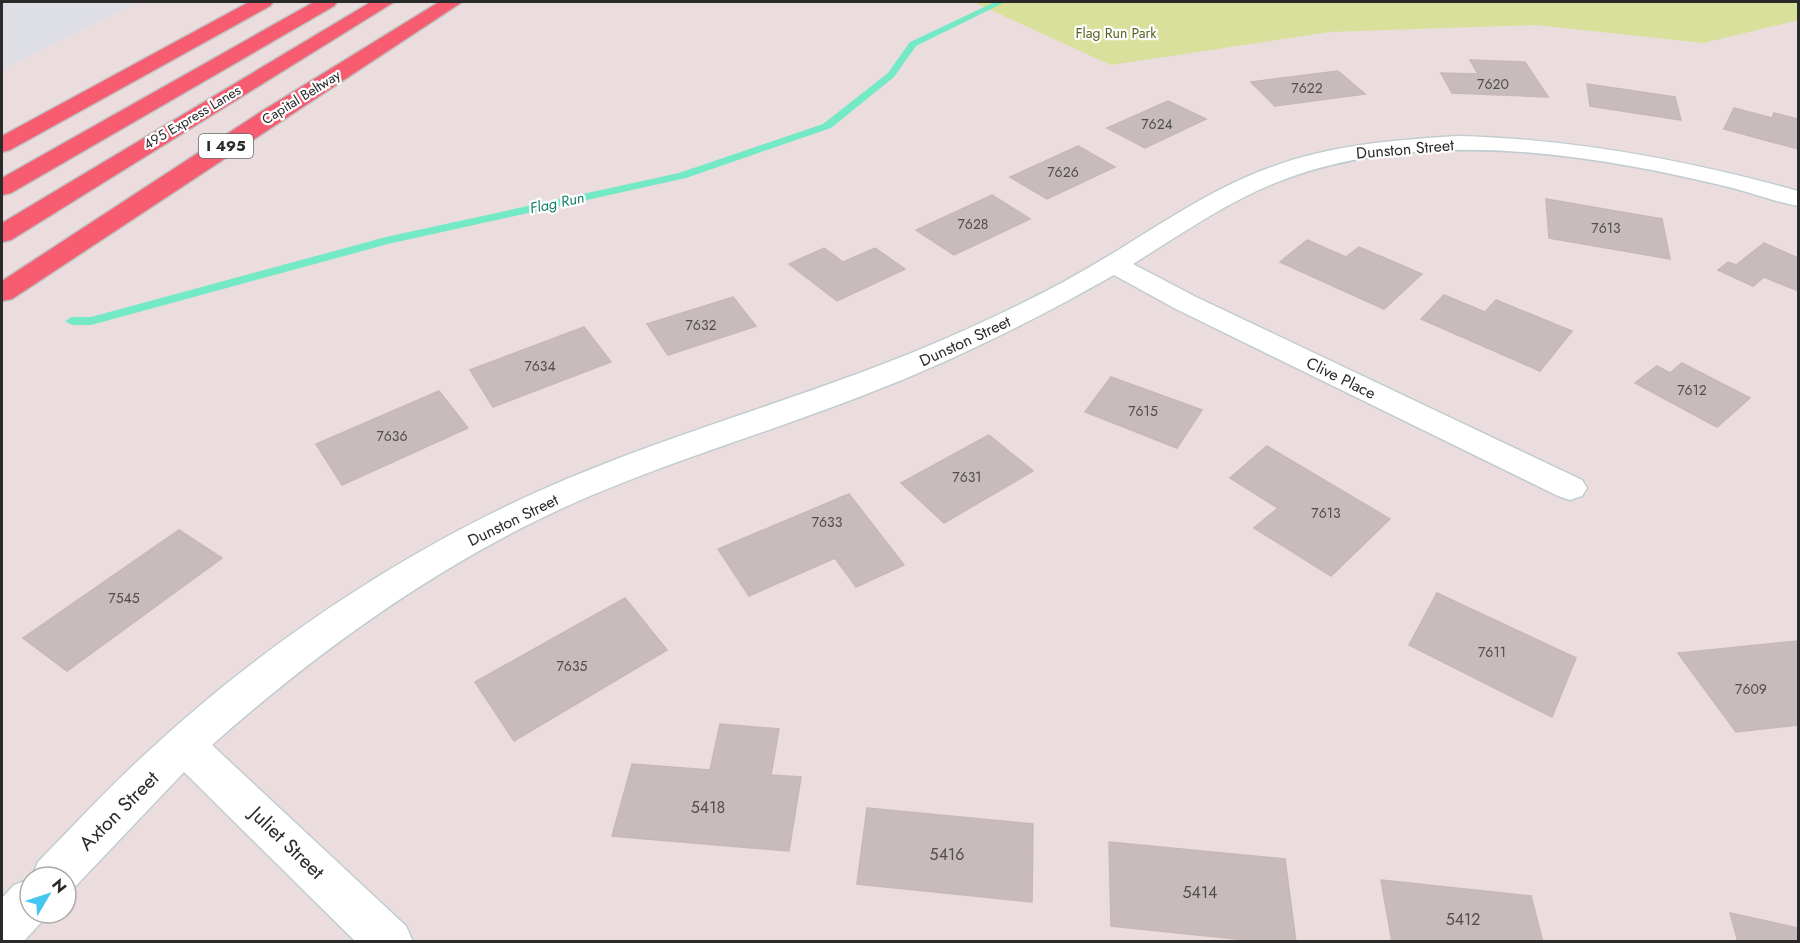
<svg xmlns="http://www.w3.org/2000/svg" width="1800" height="943" font-family="Jost,sans-serif">
<rect width="100%" height="100%" fill="#ebdddd"/>
<path fill="#dddfe4" d="M2,2H138L2,69Z"/>
<path fill="#d9e09b" d="M973,2H1798V20L1704,43L1535,25L1330,32L1111,65Z"/>
<g fill="none" stroke-linecap="round" stroke-linejoin="round">
<path fill="#74e9c6" fill-rule="evenodd" d="M995,2H1005L916,46L894,77L831,128L686,178L388,244L91,325H72L65,321L72,317H91L386,237L679,173L823,124L888,73L910,42Z"/>
</g>
<g fill="#c7bcbb" stroke="#c7b8b6" stroke-width="1.5">
<path d="M1470,60L1525,62L1548,97L1452,93L1441,73L1478,74Z"/>
<path d="M1338,71L1365,94L1275,106L1251,82Z"/>
<path d="M1587,84L1675,97L1681,120L1590,106Z"/>
<path d="M1168,101L1206,119L1145,148L1107,128Z"/>
<path d="M1734,108L1772,118L1774,113L1798,119V149L1724,129Z"/>
<path d="M1078,146L1115,167L1047,199L1010,177Z"/>
<path d="M992,195L1030,219L954,255L916,230Z"/>
<path d="M1546,199L1662,219L1670,259L1549,238Z"/>
<path d="M1307,240L1346,257L1359,247L1422,274L1384,309L1280,262Z"/>
<path d="M1764,243L1798,258V291L1764,277L1753,286L1718,270L1728,262L1736,265Z"/>
<path d="M824,248L843,262L875,248L905,269L837,301L789,264Z"/>
<path d="M1444,295L1485,312L1496,300L1572,331L1540,371L1421,319Z"/>
<path d="M733,297L756,326L668,355L647,324Z"/>
<path d="M584,327L611,362L493,407L470,370Z"/>
<path d="M1682,363L1750,398L1717,427L1635,383L1657,366L1670,373Z"/>
<path d="M1111,377L1202,410L1177,448L1085,412Z"/>
<path d="M439,391L468,428L342,485L316,444Z"/>
<path d="M989,435L1033,471L944,523L901,483Z"/>
<path d="M1267,446L1390,519L1331,576L1254,528L1278,508L1230,478Z"/>
<path d="M849,494L904,565L856,587L835,558L749,596L718,549Z"/>
<path d="M179,530L222,558L67,671L23,638Z"/>
<path d="M1437,593L1576,658L1552,717L1409,645Z"/>
<path d="M625,598L667,650L514,741L475,682Z"/>
<path d="M1798,641V725L1736,732L1678,653Z"/>
<path d="M720,724L779,729L771,775L801,777L789,851L612,836L632,764L710,770Z"/>
<path d="M867,808L1033,824L1032,902L857,884Z"/>
<path d="M1109,842L1285,859L1296,942H1265L1111,926Z"/>
<path d="M1381,880L1531,896L1543,942H1392Z"/>
<path d="M1730,913L1798,928V942H1738Z"/>
</g>
<g fill="none" stroke-linecap="round" stroke-linejoin="round">
<g stroke="#c1ccd0" stroke-width="3">
<g id="street">
<path d="M1458,136C1575,139 1686,160 1798,191V206C1776,202 1755,194 1733,188C1699,180 1665,172 1630,166C1520,146 1396,139 1288,178C1232,198 1183,233 1133,264L1196,297L1582,480L1587,488L1582,496L1570,500L1558,496L1176,309L1114,275C1033,321 950,362 864,395C764,434 662,463 565,507C436,566 318,651 212,745L406,926L413,942H356L184,772L70,892L66,894V877H32L38,862C76,823 113,783 153,747C266,643 399,554 539,491C678,429 826,393 965,330C1015,308 1064,283 1110,255C1161,224 1210,190 1266,169C1328,145 1393,140 1458,136Z"/>
<path d="M30,879V913H48L46,917L23,942H2V898L14,885Z"/>
</g>
</g>
<g stroke="#bfbfbf" stroke-width="3">
<g id="highway">
<path d="M249,2H273L270,6L10,150L2,152V136Z"/>
<path d="M314,2H337L334,6L11,193L2,195V178Z"/>
<path d="M371,2H394L11,240L2,242V223Z"/>
<path d="M439,2H462L12,299L2,301V281L259,113Z"/>
</g>
</g>
<use href="#street" fill="#fff" fill-rule="evenodd"/>
<use href="#highway" fill="#f75c71" fill-rule="evenodd"/>
</g>
<g text-anchor="middle" dominant-baseline="central" stroke-width="4.5" stroke-linejoin="round" paint-order="stroke">
<g font-size="14" fill="#54641d" stroke="#fff">
<text x="1116" y="33">Flag Run Park</text>
</g>
<g font-size="14" fill="#514e4e">
<text x="1493" y="84">7620</text>
<text x="1307" y="88">7622</text>
<text x="1157" y="124">7624</text>
<text x="1063" y="172">7626</text>
<text x="973" y="224">7628</text>
<text x="1606" y="228">7613</text>
<text x="701" y="325">7632</text>
<text x="540" y="366">7634</text>
<text x="1692" y="390">7612</text>
<text x="1143" y="411">7615</text>
<text x="392" y="436">7636</text>
<text x="967" y="477">7631</text>
<text x="1326" y="513">7613</text>
<text x="827" y="522">7633</text>
<text x="124" y="598">7545</text>
<text x="1492" y="652">7611</text>
<text x="572" y="666">7635</text>
<text x="1751" y="689">7609</text>
</g>
<g font-size="14" fill="#2a2a2a" stroke="#fff">
<text transform="translate(301 97) rotate(-32)">Capital Beltway</text>
<text transform="translate(192 117) rotate(-31)">495 Express Lanes</text>
</g>
<rect fill="#fff" stroke="#6a6a6a" stroke-width="1.5" x="199" y="134" width="54" height="24" rx="4.5"/>
<g font-size="15" font-weight="bold" fill="#2a2a2a">
<text x="226" y="146">I 495</text>
</g>
<g font-size="15" font-style="italic" fill="#148069" stroke="#fff">
<text transform="translate(557 203) rotate(-12)">Flag Run</text>
</g>
<g font-size="16" fill="#2a2a2a" stroke="#fff">
<text transform="translate(1405 149) rotate(-5)">Dunston Street</text>
<text transform="translate(965 341) rotate(-25)">Dunston Street</text>
<text transform="translate(1341 378) rotate(26)">Clive Place</text>
<text transform="translate(513 520) rotate(-26)">Dunston Street</text>
</g>
<g font-size="16" fill="#514e4e">
<text x="708" y="807">5418</text>
<text x="947" y="854">5416</text>
<text x="1200" y="892">5414</text>
<text x="1463" y="919">5412</text>
</g>
<g font-size="20" fill="#2a2a2a" stroke="#fff">
<text transform="translate(119 811) rotate(-45)">Axton Street</text>
<text transform="translate(287 843) rotate(44)">Juliet Street</text>
</g>
</g>
<rect width="1800" height="943" fill="none" stroke="#2a2a2a" stroke-width="6"/>
<g transform="translate(48 895) rotate(51)"><circle r="28" fill="#ffffff" stroke="#aaaaaa" stroke-width="1.5"/>
<path d="M0-4.5L10 22L0 15L-10 22Z" fill="#44c6f1"/>
<text y="-9" font-size="16" font-weight="bold" text-anchor="middle" fill="#2a2a2a">N</text>
</g>
</svg>
